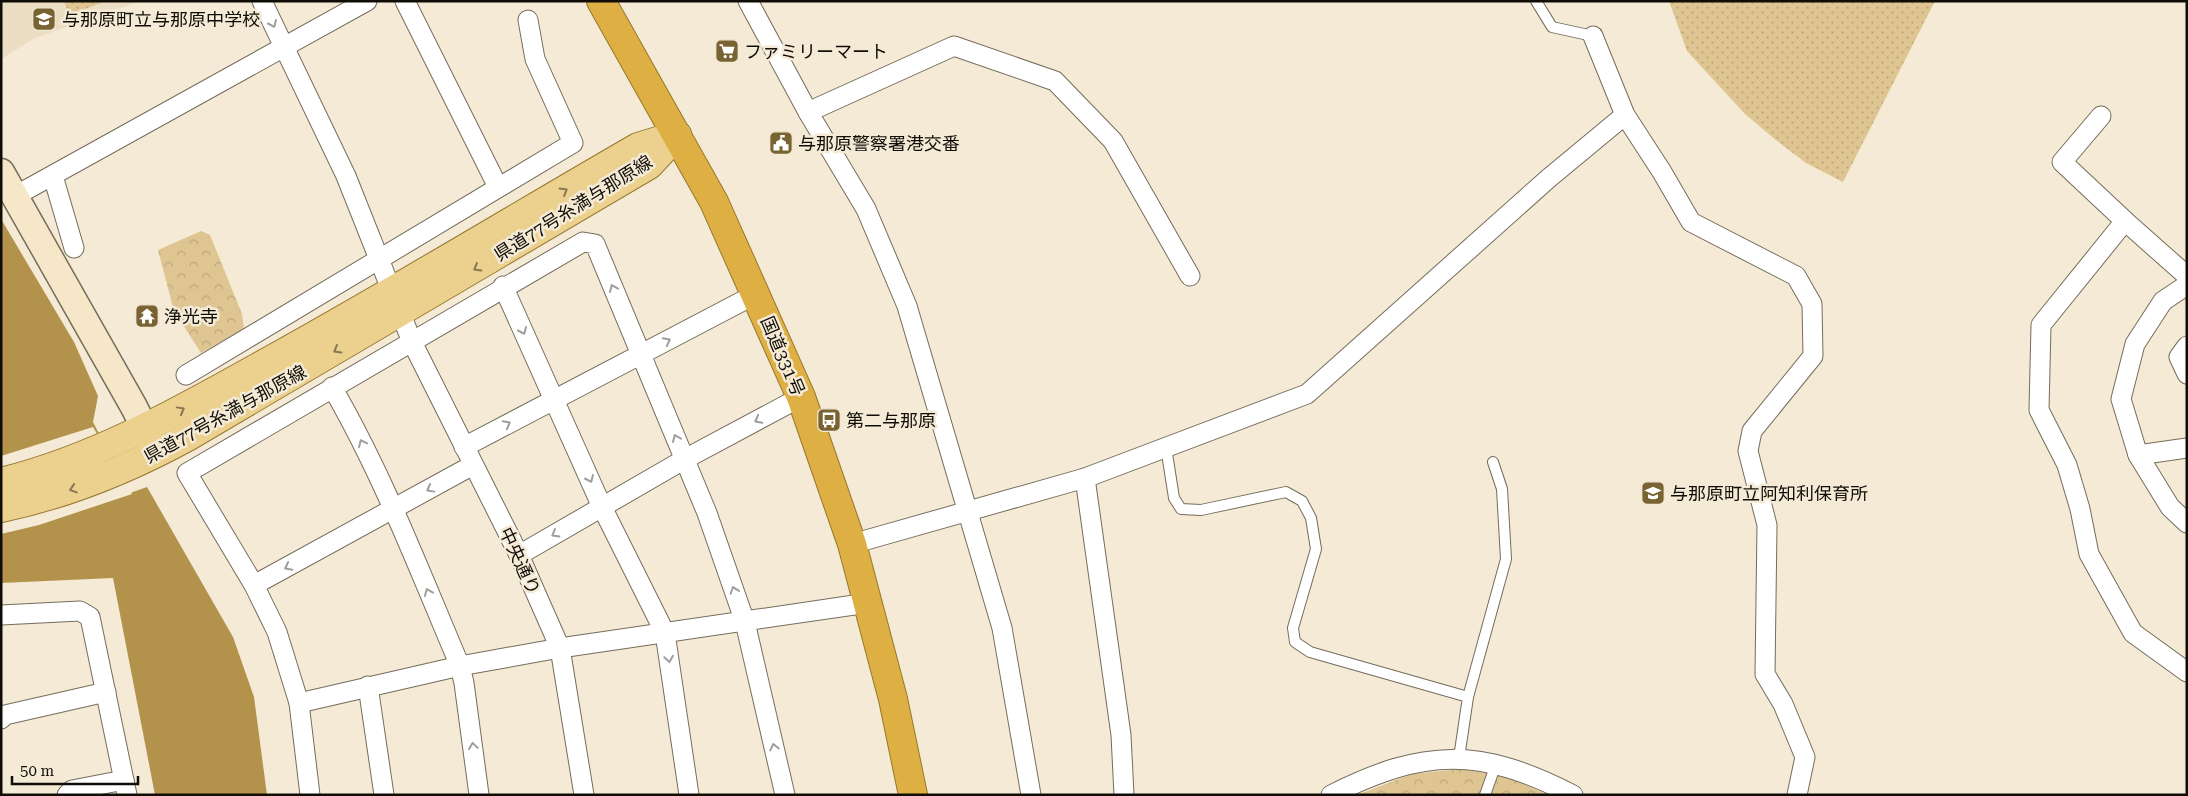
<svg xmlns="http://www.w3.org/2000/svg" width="2188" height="796" font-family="'Roboto Serif','Noto Sans JP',serif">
<defs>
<pattern id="grass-dots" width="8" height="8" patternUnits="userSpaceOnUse" patternTransform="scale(1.25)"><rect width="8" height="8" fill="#dec591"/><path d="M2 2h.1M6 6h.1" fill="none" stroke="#bda87c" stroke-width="1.8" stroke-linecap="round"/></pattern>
<pattern id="park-crowns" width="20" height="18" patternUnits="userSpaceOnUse" patternTransform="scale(1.25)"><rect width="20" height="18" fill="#dec591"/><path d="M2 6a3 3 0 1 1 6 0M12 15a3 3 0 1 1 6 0" fill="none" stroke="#bda87c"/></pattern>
</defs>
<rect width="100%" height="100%" fill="#f4ead6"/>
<path fill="#ebdec3" d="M1,1H140L35,38L1,59Z"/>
<g fill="url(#grass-dots)">
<path d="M64,1H101V3L69,15Z"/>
<path d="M1669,1H1935L1843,182L1806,163L1777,141L1745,114L1687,51Z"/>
</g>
<g fill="url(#park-crowns)">
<path d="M201,231L210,235L242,314L244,329L201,353L174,311L158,250Z"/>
<path d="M1461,769L1508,777L1548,795H1357L1412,774Z"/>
</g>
<path fill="#b3934c" d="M1,219L74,342L98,396L93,422L130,493L147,487L233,637L254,697L267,795H155L113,578L1,583Z"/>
<path fill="#f4ead6" d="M93,427L132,494L39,525L1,534V456Z"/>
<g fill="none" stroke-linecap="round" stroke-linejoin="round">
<g stroke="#756c5b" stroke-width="12">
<g id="lane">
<path d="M1536,1L1552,27L1593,36"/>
<path d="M1166,447L1174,498L1181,509L1201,510L1286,492L1302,501L1311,518L1316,549L1293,628L1295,642L1310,652L1468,697L1459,758"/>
<path d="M1468,697L1506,559L1502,489L1493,462"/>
<path d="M1485,795L1496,764"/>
</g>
</g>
<g stroke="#756c5b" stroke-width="21">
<g id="street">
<path d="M262,1L346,176L412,342L519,555L560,648L584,795"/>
<path d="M405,1L498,187"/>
<path d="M748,1L808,112L866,209L907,306L1002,628L1031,795"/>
<path d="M1593,36L1625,115L1662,172L1691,222L1796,276L1812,304L1813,356L1752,431L1748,451L1767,525L1765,674L1783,704L1805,757L1797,795"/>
<path d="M808,112L954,46L1055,81L1113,141L1190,276"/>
<path d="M2101,116L2062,162L2125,221L2041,325L2039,410L2067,465L2080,509L2089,554L2133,633L2187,672"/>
<path d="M53,176L74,248"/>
<path d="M15,196L367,1"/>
<path d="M2125,221L2187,276"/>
<path d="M2187,285L2163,301L2135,344L2121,399L2138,455L2170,507L2187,523"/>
<path d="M503,286L602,507L665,633L689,795"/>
<path d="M2187,346L2179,357L2187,374"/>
<path d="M186,375L573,143L535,59L528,20"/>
<path d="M332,387C383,475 420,572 460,666L464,683L479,795"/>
<path d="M464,447L756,294"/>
<path d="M2138,455L2187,448"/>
<path d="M1085,478L1121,735L1124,795"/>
<path d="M852,544L1085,478L1307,394L1549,178L1625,115"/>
<path d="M519,555L685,459L801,397"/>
<path d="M254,585L473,465"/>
<path d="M1,615L80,611L90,617L127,795"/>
<path d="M368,686L384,795"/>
<path d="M299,703L460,666L560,648L868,603"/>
<path d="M1,719L5,715L106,692"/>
<path d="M67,795L72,790L124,780"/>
<path d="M310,795L299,703L277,632L254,585L187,473L583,242L595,244L707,513L745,622L785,795"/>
<path d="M1331,795C1424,748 1480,747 1573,795"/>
</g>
</g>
<g stroke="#756c5b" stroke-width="29">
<path id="secondary" d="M1,172L134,407L154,447"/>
</g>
<g stroke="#96772e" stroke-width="30">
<g id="primary">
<path d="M1,482C98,458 183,409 269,361C394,292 515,218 638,147L677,135"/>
<path d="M1,508C68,494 129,469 189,436L649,165L677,135"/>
</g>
</g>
<g stroke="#96772e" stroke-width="30">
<path id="highway" d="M601,1L714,202L801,397L852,544L893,699L913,795"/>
</g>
<use href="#lane" stroke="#fff" stroke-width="10"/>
<use href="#street" stroke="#fff" stroke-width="19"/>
<use href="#secondary" stroke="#f5e7c7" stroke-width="26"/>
<use href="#primary" stroke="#ebd08e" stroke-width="28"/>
<use href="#highway" stroke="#deb043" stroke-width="28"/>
</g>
<defs><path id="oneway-chevron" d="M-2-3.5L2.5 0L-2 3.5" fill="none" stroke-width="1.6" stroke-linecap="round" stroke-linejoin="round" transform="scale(1.25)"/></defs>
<g stroke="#9f9e9c">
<use href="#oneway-chevron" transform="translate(273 24) rotate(66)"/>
<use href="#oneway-chevron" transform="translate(613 288) rotate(-113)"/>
<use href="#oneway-chevron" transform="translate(523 331) rotate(66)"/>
<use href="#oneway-chevron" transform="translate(667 341) rotate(-28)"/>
<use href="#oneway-chevron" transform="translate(758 420) rotate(152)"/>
<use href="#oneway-chevron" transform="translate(507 424) rotate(-28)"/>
<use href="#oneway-chevron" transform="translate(676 438) rotate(-113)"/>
<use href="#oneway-chevron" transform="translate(362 443) rotate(-115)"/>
<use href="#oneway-chevron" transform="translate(590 479) rotate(66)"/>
<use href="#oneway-chevron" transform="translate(430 489) rotate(151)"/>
<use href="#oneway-chevron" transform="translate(555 534) rotate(150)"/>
<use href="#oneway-chevron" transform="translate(288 567) rotate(152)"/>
<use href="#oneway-chevron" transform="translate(734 590) rotate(-109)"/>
<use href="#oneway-chevron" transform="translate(428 592) rotate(-113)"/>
<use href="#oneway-chevron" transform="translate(669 659) rotate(81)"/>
<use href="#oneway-chevron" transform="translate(473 746) rotate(-98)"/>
<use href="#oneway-chevron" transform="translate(774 747) rotate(-103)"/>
</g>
<g stroke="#887851">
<use href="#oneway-chevron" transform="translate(564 191) rotate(-31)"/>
<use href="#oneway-chevron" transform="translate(477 268) rotate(149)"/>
<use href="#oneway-chevron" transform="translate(337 350) rotate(150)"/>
<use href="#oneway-chevron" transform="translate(181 410) rotate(-29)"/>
<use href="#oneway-chevron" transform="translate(73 489) rotate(162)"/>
</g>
<defs>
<g id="school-square" transform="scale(1.25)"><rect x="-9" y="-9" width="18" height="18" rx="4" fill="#796333" stroke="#f4ead6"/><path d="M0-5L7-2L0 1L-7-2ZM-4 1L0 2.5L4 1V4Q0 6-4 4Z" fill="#fff"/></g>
<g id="supermarket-square" transform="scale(1.25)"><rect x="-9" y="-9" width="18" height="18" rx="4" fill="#796333" stroke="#f4ead6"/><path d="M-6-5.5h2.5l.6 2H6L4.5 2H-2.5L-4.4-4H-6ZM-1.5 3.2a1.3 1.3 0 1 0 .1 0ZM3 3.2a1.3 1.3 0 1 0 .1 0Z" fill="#fff"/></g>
<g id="civic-square" transform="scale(1.25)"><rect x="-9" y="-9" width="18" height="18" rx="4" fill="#796333" stroke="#f4ead6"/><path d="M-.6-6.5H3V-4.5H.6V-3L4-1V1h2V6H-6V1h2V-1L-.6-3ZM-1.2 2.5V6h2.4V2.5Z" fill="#fff"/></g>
<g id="temple-square" transform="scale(1.25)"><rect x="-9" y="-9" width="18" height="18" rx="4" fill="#796333" stroke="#f4ead6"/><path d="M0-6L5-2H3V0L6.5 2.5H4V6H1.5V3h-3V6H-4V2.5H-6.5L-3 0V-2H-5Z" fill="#fff"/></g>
<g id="bus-square" transform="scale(1.25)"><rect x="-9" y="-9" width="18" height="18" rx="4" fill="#796333" stroke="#f4ead6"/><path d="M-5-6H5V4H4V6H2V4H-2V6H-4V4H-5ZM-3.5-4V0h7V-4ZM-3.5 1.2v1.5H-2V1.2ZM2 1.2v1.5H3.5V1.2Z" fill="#fff"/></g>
</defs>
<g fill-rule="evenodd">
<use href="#school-square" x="44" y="19"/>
<use href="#supermarket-square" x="727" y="51"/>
<use href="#civic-square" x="781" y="143"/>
<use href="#temple-square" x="147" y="316"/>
<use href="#bus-square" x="829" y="420"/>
<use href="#school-square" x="1653" y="493"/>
</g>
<g text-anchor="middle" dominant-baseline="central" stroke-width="5" stroke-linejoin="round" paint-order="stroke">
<g font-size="18" fill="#100d07" stroke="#f4ead6" text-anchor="start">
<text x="62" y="19">与那原町立与那原中学校</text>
<text x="744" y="51">ファミリーマート</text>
<text x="798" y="143">与那原警察署港交番</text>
<text x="164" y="316">浄光寺</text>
<text x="846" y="420">第二与那原</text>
<text x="1670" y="493">与那原町立阿知利保育所</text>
</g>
<g font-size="18" fill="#100d07" stroke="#f4ead6">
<text transform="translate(573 208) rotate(-32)">県道77号糸満与那原線</text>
<text transform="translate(783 356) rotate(67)">国道331号</text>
<text transform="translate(225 414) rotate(-29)">県道77号糸満与那原線</text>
<text transform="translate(520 561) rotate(65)">中央通り</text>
</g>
</g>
<rect width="2188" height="796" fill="none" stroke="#100d07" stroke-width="5"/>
<path d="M12 776v8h126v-8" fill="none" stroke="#100d07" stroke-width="2.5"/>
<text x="20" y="776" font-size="15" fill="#100d07" stroke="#f4ead6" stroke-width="4" paint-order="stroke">50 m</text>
</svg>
